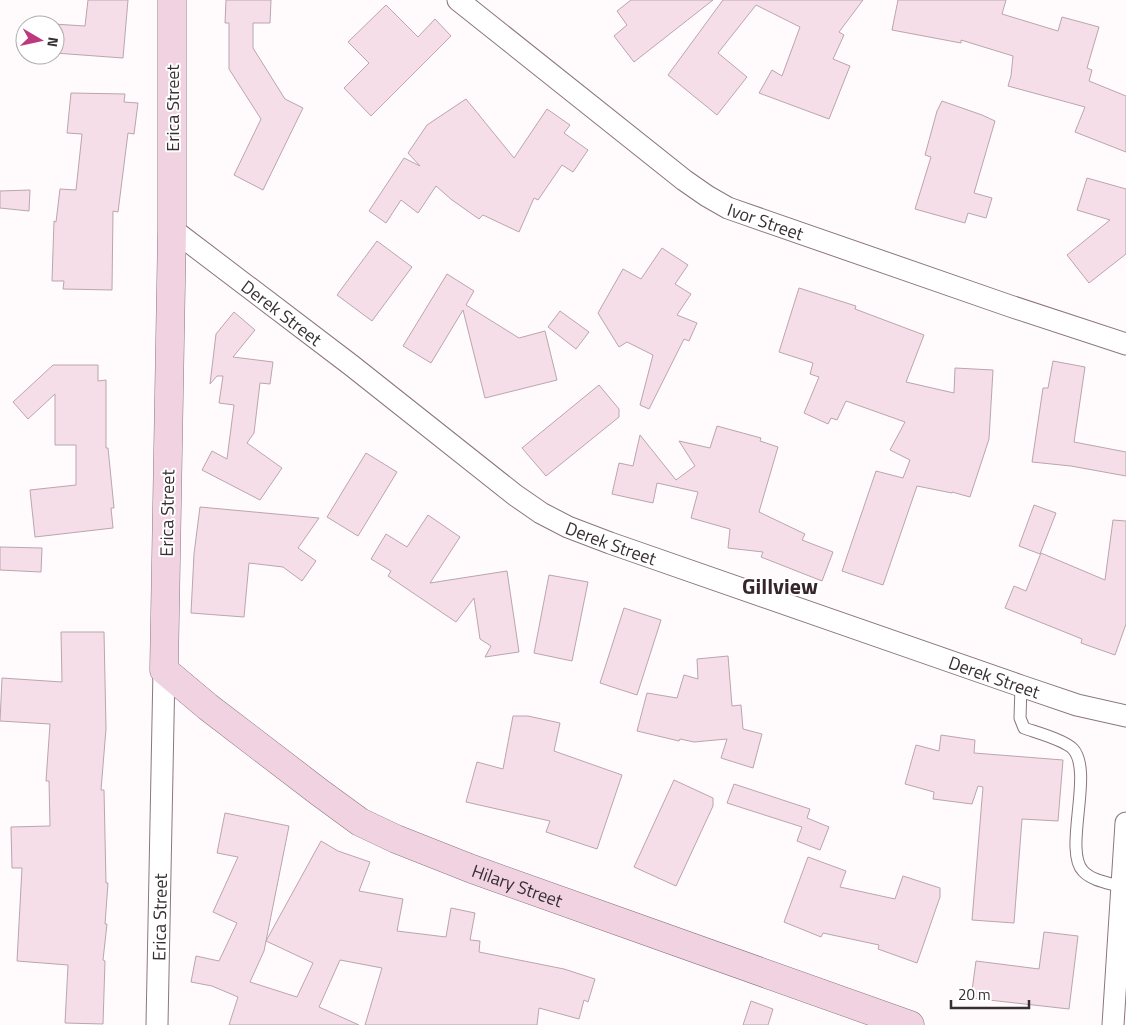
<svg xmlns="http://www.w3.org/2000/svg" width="1126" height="1025" font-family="'Titillium Web',sans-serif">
<rect width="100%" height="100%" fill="#fffafc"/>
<g fill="#f5dee8" stroke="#bba5ae">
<path d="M88,0H128L123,58L55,53V25H38V23L85,26Z"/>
<path d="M226,0H271L270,23H253V48L285,99L303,108L263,190L234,175L261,119L229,69V23H225Z"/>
<path d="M631,0H713L634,62L614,36L627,25L617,11Z"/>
<path d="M723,0H863L839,32L844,35L833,59L850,66L829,119L759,93L772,70L782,76L800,27L756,5L718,53L747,77L717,115L668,75Z"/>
<path d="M898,0H1006L1002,14L1058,31L1062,17L1099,27L1087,68L1092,70L1089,81L1126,96V152L1075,132L1085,107L1008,86L1011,76L1013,56L961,40V43L892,30Z"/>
<path d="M386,5L418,37L435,19L451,36L371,116L344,88L369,63L348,42Z"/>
<path d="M71,93L125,94L124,102L138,103L134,134L128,133L118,212L113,211L112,290L63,289L64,281H52L54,221L56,222L60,189L76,190L82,134L67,133Z"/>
<path d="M466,99L514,158L547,109L570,125L564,133L588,150L573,172L562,165L538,200L534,198L519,232L483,215L479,219L452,200L436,186L418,213L401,200L386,223L369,211L404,158L420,166L408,153L427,125Z"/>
<path d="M942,101L982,115L995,121L974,193L992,198L986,218L968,213L965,223L915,209L931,157L925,155L937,111Z"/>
<path d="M1087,178L1126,189V254L1089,283L1067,255L1110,220L1077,210Z"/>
<path d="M30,190L29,211L0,208V191Z"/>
<path d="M377,241L412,267L372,321L337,295Z"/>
<path d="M662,248L688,265L675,284L691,294L677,315L697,323L689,341L684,339L649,409L640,405L653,355L627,342L619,347L598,313L623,269L641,279Z"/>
<path d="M447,274L474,291L466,305L519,338L545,331L557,380L485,398L463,310L431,363L403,346Z"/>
<path d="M799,288L856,306L855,309L924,335L906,382L954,393L955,368L993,370L989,439L970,497L952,492V493L917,486L883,585L842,571L876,471L903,478L910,460L890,450L905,422L846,401L837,420L831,418L828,424L804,413L819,377L810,374L813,363L779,352Z"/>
<path d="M560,311L589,332L576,349L548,327Z"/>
<path d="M234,312L255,330L233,357L273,362L270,384L260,383L254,433L247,443L282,468L260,500L202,470L212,451L227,459L234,405L219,403L223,376H217L210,384L216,334Z"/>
<path d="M1053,361L1085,367L1074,442L1126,452V476L1071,466L1032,462L1043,388H1048Z"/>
<path d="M53,365H98V381L106,380V448H108L114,508H111L113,528L35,537L30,490L76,485V445H55V394L28,419L13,402Z"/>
<path d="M599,385L619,409V417L546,476L522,448Z"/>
<path d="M717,426L761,438L760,441L778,447L759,512L805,534L802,540L833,552L822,581L761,557L763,552L728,548L730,529L691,518L698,492L657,483L653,503L612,494L619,463L633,466L640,435L676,480L695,466L679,441L710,448Z"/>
<path d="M366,453L397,472L358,536L327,517Z"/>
<path d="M1034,505L1056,513L1040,554L1019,546Z"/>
<path d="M200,507L319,518L298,548L316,561L302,581L283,567L249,563L244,617L191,613L194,554Z"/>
<path d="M428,515L460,537L430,583L507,571L519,652L485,657L491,646L480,639L474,598L456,622L388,576L391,571L371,559L386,534L407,547Z"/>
<path d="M1113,520L1126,521V624L1115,655L1081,643L1082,639L1005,608L1014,586L1026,591L1041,553L1105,580Z"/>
<path d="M0,547L42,548L41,572L0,570Z"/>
<path d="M549,575L588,582L572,661L534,653Z"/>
<path d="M624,608L661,620L637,695L600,683Z"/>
<path d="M61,632H104L106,729L101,790H104L106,883H108L105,924H107L103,960L105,961L103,1024L65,1023L68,965L17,961L22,868H12L11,827L50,826L49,781H46L50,724L0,721L2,678L62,682Z"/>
<path d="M728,656L732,706L741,705L743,729L762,734L753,768L721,758L727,739L694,742L680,739L679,741L637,731L647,693L677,698L684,675L698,679L697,659Z"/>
<path d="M513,716H528L560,723L554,751L622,775L597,849L546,832L550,821L466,802L477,762L503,769Z"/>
<path d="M941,735L975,740L974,753L1063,760L1058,821L1022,819L1014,923L972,920L983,787L978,786L972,804L933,799L934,792L905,784L916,745L939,751Z"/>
<path d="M674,780L713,798V806L676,886L634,867Z"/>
<path d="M734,784L810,809L807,818L829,827L820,850L797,841L802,827L727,803Z"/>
<path d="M225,813L289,826L264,951L250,982L297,997L313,963L266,941L321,841L338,851L370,862L359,891L403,899L397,931L446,937L451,908L475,913L470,940L480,941L479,952L564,969L595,979L588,1002L584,1000L579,1019L539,1008L537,1025H365L382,968L340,960L319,1007L359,1025H229L238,997L212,986L191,982L196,956L219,961L237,923L213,912L238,857L217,853Z"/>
<path d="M808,857L846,871L840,887L895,899L903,876L940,888V897L917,963L878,949L879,945L823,933L821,937L784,922Z"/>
<path d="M1044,932L1078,936L1069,1009L971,998L976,961L1039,969Z"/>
<path d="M751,1001L773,1009L768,1025H743Z"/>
</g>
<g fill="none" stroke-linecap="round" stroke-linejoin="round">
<g stroke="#8b767f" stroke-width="13">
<path id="lane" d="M1021,686L1020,718L1024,728C1035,732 1065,740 1073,749C1094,772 1063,850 1083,871C1092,881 1110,883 1122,887"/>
</g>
<g stroke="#8b767f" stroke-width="23">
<g id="street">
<path id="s1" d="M458,0L684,180L707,196L728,208L1010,306L1126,344"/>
<path id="s2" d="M172,229L351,365L515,495L541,513L568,527L610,543L1021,686L1077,705L1126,716"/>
<path id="s3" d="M157,1025L164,670"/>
<path d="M1113,1025L1126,823"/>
</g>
</g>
<g stroke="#8b767f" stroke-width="29">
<g id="secondary">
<path id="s4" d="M172,0V229L164,670L208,707L319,792L360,822L396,839L472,869L910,1025"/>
</g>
</g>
<use href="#lane" stroke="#fff" stroke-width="11"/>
<use href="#street" stroke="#fff" stroke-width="21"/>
<use href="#secondary" stroke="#f1d2e1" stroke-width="28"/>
</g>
<g text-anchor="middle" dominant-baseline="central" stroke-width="4" stroke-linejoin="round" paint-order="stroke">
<g font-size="18" fill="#372f32" stroke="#fff">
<text transform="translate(172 108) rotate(-90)">Erica Street</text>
<text stroke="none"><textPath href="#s1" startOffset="381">Ivor Street</textPath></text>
<text stroke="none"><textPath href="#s2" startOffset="138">Derek Street</textPath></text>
<text transform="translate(167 513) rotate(-89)">Erica Street</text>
<text stroke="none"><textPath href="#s2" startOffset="542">Derek Street</textPath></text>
<text stroke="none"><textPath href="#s2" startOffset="948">Derek Street</textPath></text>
<text stroke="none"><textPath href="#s4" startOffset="1088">Hilary Street</textPath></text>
<text stroke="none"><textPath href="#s3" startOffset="108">Erica Street</textPath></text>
</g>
<g font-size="22" font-weight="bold" fill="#36252c" stroke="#fff">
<text x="780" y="586">Gillview</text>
</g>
</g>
<g transform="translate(40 40) rotate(99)"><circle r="24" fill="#ffffff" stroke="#afacad"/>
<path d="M0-4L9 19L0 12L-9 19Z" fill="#bc387f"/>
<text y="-8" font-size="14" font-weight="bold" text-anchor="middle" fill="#372f32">N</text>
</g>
<path d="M951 1000v8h78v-8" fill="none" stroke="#372f32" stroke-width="2.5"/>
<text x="958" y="1000" font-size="15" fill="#372f32" stroke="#ffffff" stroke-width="4" paint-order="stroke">20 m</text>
</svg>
